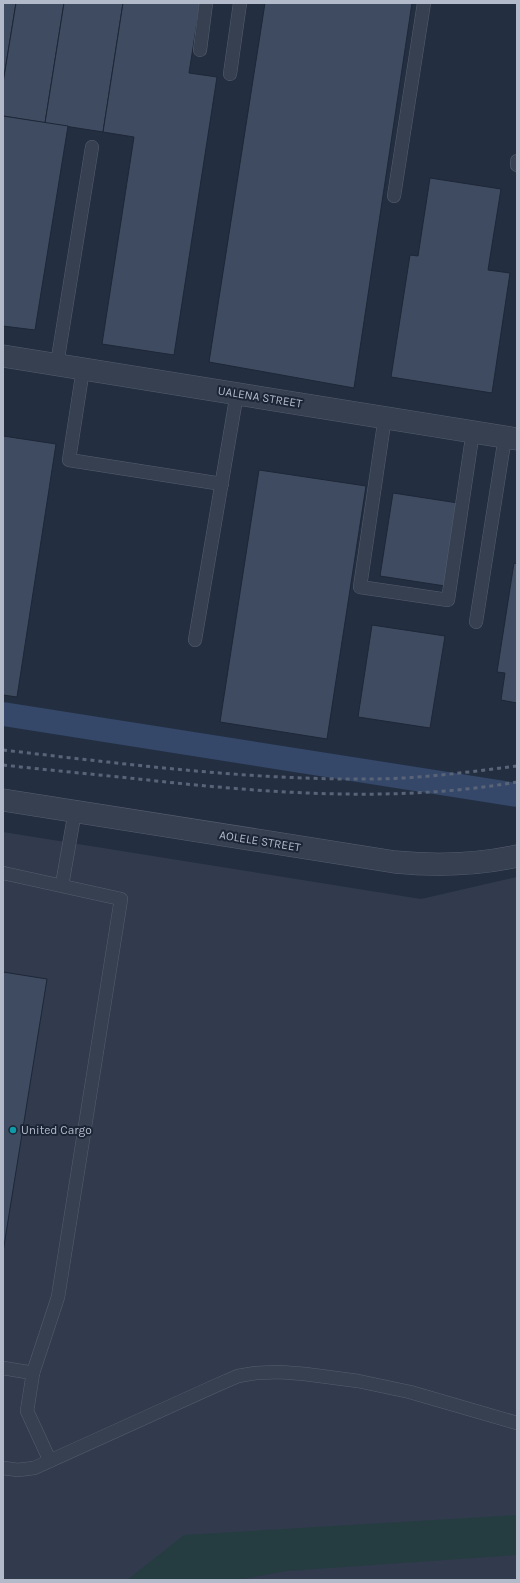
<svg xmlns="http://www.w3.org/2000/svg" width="520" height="1583" font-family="Karla,sans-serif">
<rect width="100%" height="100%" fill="#232e41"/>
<path fill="#313b4d" d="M3,832L421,899L517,877V1580H3Z"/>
<path fill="#253d41" d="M517,1515V1555L287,1571L238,1580H127L184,1535Z"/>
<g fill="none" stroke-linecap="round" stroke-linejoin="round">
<path stroke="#354869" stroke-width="24" d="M3,714L517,795"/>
</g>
<g fill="#3e4b61" stroke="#1e2737">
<path d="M3,3H16L3,83Z"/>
<path d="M16,3H64L45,123L3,116V83Z"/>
<path d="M64,3H123L103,132L45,123Z"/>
<path d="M123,3H200L189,73L217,77L174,355L102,344L134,137L103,132Z"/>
<path d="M265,3H412L354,388L209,362Z"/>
<path d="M3,116L68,126L35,330L3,326Z"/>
<path d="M430,178L501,189L488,270L510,273L492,393L391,377L410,255L418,256Z"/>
<path d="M3,436L56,444L17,697L3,695Z"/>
<path d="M259,470L366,486L327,739L220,722Z"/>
<path d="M393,493L458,503L445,586L380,576Z"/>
<path d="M514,563L517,564V703L501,700L505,673L497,672Z"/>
<path d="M372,625L445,636L430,728L358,717Z"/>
<path d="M3,972L47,979L3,1252Z"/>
</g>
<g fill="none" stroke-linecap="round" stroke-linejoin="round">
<g stroke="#555e6e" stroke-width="14">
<g id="lane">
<path d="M200,50L206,3"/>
<path d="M230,74L240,3"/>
<path d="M517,161V165"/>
<path d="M394,196L424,3"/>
<path d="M57,364L92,147"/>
<path d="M83,369L69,460L222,484"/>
<path d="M385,417L360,587L448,600L473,431"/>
<path d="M476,622L505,437"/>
<path d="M195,640L237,393"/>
<path d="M3,873L121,899L58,1297L33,1373L27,1411L50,1461"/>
<path d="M62,885L75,811"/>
<path d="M3,1368L33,1373"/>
<path d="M3,1468L18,1470L34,1468L217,1385L238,1376L256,1373L279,1372L305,1374L358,1381L410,1392L517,1423"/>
</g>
</g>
<g stroke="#555e6e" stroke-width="23">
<g id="street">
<path d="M3,356L517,439"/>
<path d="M3,800L395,862C436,866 476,865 517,856"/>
</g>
</g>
<use href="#lane" stroke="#374050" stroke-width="13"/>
<use href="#street" stroke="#374050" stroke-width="22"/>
<g stroke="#596478" stroke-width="3" stroke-dasharray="4 4" stroke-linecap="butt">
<path d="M3,750C125,764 247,780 370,779C419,779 468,772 517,766"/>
<path d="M3,765C57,771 112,776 166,782C282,794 401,802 517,782"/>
</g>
</g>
<circle fill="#0f9aa8" stroke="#1c2535" stroke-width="1.5" cx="13" cy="1130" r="4"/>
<g text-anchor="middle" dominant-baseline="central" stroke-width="4" stroke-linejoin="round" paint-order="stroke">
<g font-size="12" fill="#b3bbcb" stroke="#1c2535">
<text transform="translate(260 397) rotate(9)">UALENA STREET</text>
<text transform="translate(260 841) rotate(9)">AOLELE STREET</text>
</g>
<g font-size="12" fill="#b3bbcb" stroke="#1c2535" text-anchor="start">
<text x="21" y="1130">United Cargo</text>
</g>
</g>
<rect width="520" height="1583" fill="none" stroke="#b3bbcb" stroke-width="8"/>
</svg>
